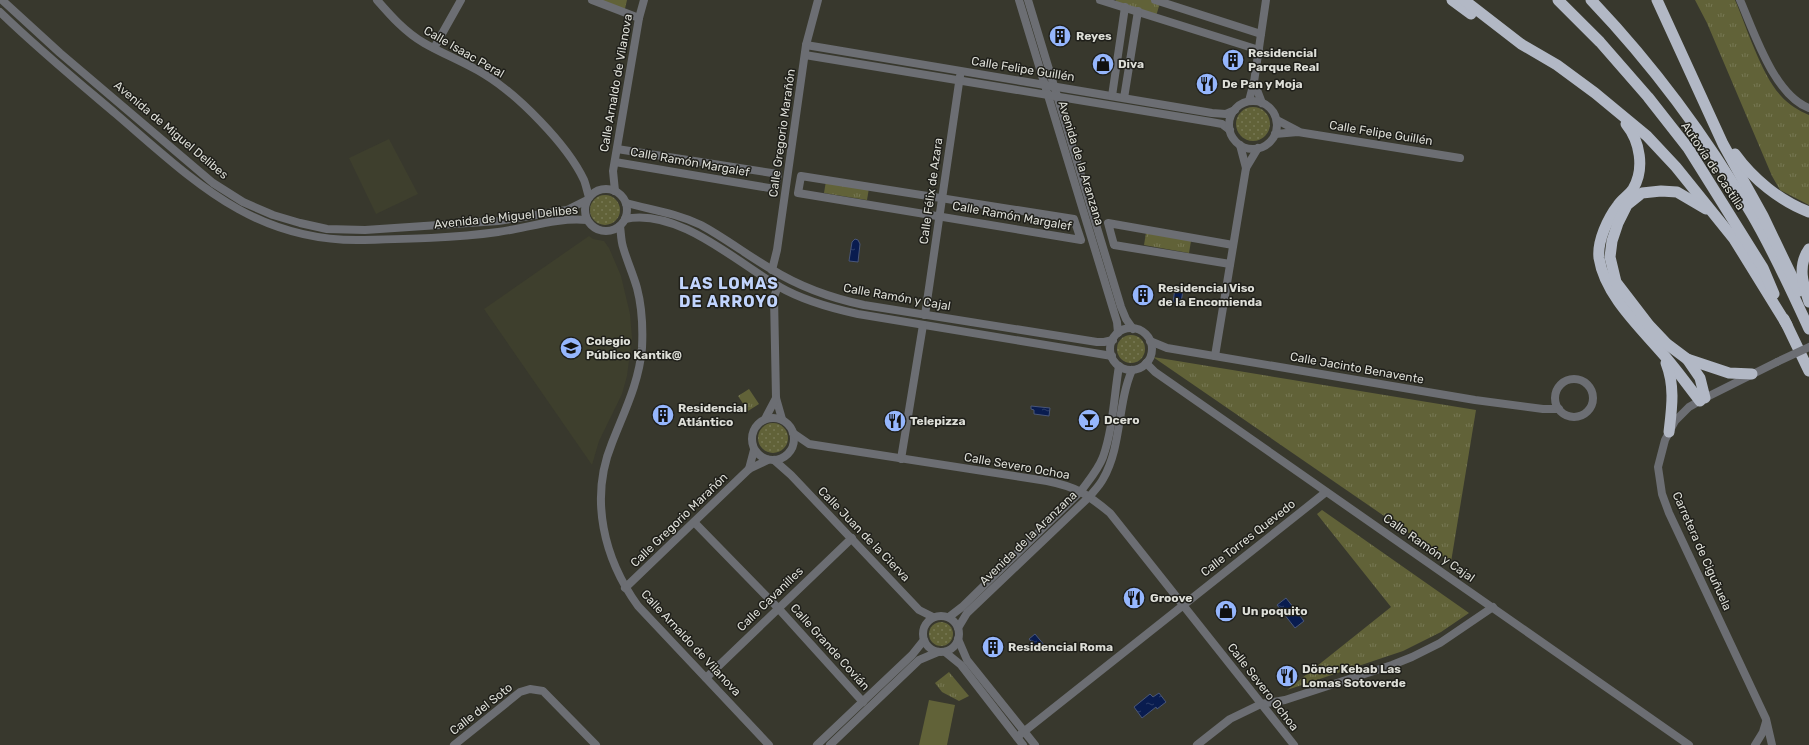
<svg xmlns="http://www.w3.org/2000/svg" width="1809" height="745" font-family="Rubik,sans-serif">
<defs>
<pattern id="park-tufts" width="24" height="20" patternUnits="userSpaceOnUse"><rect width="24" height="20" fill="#616238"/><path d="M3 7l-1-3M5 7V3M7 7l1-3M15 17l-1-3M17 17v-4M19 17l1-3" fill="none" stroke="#777854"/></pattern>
<pattern id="garden-dots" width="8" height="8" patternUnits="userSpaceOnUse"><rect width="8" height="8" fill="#616238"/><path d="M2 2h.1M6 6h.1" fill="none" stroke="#777854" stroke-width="1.8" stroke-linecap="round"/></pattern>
<pattern id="water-ripples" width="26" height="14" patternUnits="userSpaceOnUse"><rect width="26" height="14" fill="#091c4f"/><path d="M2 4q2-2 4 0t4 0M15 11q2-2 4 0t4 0" fill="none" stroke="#2c3d68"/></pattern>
</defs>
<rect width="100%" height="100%" fill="#38382d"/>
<g fill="#3e3f2d">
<path d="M389,139L418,194L376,214L349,158Z"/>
<path d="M589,236L593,239L604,241L609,248L621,276L630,314L632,338L627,376L622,394L599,441L592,465L484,309Z"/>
</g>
<path fill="#616238" d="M929,700L955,705L947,745H919Z"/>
<g fill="url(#park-tufts)">
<path d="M594,0H627L624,13Z"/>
<path d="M1116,0H1151L1160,3L1156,16L1115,3Z"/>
<path d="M1695,0H1735C1747,28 1761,74 1781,96C1788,104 1799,111 1809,115V205L1780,190L1772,176L1707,23Z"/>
<path d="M826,181L869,188L867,200L824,193Z"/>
<path d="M1146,233L1191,241L1189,253L1144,245Z"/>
<path d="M1153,357L1476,410L1451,562Z"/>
<path d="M749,389L759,404L748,411L738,396Z"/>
<path d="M1322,510L1469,613L1441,632L1403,651L1287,690L1391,607L1317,514Z"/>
<path d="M949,672L969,696L959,701L942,692L935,683Z"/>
</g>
<g fill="url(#garden-dots)">
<circle cx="1253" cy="124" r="17"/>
<circle cx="605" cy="210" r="15"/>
<circle cx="1131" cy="349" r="14"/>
<circle cx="773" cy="438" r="15"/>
<circle cx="941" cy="634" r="12"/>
</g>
<g fill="url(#water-ripples)" stroke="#495678">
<path d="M855,239L858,240L860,244L858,262L849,261L852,242Z"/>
<path d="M1175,288L1183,290L1181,303L1173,302Z"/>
<path d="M1031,406L1050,408L1049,416L1034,414V410L1031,409Z"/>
<path d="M1286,598L1304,621L1295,628L1277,605Z"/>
<path d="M1035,634L1045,646L1039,651L1029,639Z"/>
<path d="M1159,693L1166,702L1157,709L1156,707L1142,718L1134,707L1150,694L1153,697Z"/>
</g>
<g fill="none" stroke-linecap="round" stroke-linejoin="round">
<g stroke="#6c6e73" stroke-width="8">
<path d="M2,0L60,53L213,183L243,202L273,215L300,223L327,229L365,230L498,221L567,210L587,200"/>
<path d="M377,0C391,16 405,32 424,43C443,54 464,62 484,74C517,94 567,144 584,180C586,185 587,191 589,197"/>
<path d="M592,0L639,18"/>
<path d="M1019,0L1117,322L1118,333"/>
<path d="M1028,0L1121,307L1126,319L1133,329"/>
<path d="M1100,0L1259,50"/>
<path d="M1155,0L1261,34"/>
<path d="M1740,0C1754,32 1774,95 1809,108"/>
<path d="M0,12C37,48 77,81 116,114C193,180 254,243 364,240C409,239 454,238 498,232C527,228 558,217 587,220"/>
<path d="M806,45L1212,113L1226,114L1235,110"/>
<path d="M434,48L461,0"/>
<path d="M805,55L1211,122L1222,124L1230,130"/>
<path d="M1254,82L1262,103"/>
<path d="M1112,96L1125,7"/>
<path d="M1124,98L1138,11"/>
<path d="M1249,101L1254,82L1266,0"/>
<circle cx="1253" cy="125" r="24"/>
<path d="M1277,120L1298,131"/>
<path d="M1275,134L1298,132L1460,158"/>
<path d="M1240,145L1246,168"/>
<path d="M615,162L775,189L778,174L617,149"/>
<path d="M801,176L1074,219L1081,240L798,193Z"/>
<circle cx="606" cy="210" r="21"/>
<path d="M615,191L613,171L639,18L644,0"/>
<path d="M626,203C652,210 676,213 701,225C725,238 747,255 771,269C800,287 831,298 864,305L1097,342H1104L1113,340"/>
<path d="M625,219C678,208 735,261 778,286C802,300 830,308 858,314L1112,356"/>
<path d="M620,226C621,233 621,241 623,247C627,261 633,274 637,288C642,307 643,328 642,348C639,383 624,412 612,443C589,499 604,559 638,606L769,745"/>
<path d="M1230,264L1114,245L1108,223L1233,245"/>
<path d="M772,270L777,250L806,45L818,0"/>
<path d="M778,286L774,297L776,398L782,419"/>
<path d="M925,315L960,76"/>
<circle cx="1131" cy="349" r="21"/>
<path d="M1150,341L1167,348L1475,400L1543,409H1559"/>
<path d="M1215,356L1246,168L1258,148"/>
<path d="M1146,363L1155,372L1689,745"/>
<circle cx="1574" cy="398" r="19"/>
<circle cx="773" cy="439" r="21"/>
<path d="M765,419L776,398"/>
<path d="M793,433L809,444L1047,481C1077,487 1087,494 1110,513L1294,745"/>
<path d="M901,459L923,325"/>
<path d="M774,460L791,475L919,610L933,617"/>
<path d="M749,469L754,450"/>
<path d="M694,522L778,608L863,702"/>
<path d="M625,588L749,469L768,460"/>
<circle cx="941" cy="634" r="18"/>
<path d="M949,617L962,607L1081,491C1089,480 1098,470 1103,457C1113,429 1114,396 1119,366"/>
<path d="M958,628L967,613L1090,496C1094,491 1100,485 1103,479C1122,446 1117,405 1132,370"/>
<path d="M958,639L967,660L1035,745"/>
<path d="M945,652L961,665L1023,745"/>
<path d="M706,678L852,538"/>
<path d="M1017,737L1326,492"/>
<path d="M454,745L520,692L530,689L543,691L596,745"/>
<path d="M817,745L912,655L924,640"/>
<path d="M830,745L919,660L938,652"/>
<path d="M1197,745L1230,719L1261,704L1285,700L1392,665L1412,657L1440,643L1493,607"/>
<path d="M1755,745L1763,732L1766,722"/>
<path d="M1772,745L1766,719L1669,513L1662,494L1658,467L1665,440L1675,421L1689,407L1705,398L1777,362"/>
</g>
<g stroke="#b2b8c5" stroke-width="11">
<path d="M1452,0L1471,14"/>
<path d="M1464,0L1521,44L1557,65L1595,93L1647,136L1676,167L1734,239L1787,325"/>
<path d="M1558,0L1600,42L1648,97L1688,148L1763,268L1774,294"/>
<path d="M1591,0C1653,65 1705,135 1751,213C1773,250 1791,290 1809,329"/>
<path d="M1657,0L1723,144L1763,216L1799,291"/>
<path d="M1626,124C1640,141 1645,169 1633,189C1629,195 1622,199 1618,205C1608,218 1597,241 1599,258C1605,297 1644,331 1668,360C1679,373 1689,387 1700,401"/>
<path d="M1735,154C1753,179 1780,201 1809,212"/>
<path d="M1809,249C1797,266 1803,284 1809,302"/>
<path d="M1784,319L1809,371"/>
<path d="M1687,359L1729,373L1752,374"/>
<path d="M1666,363C1675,386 1672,407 1669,432"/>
<path d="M1705,398L1700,378L1687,359L1667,344L1649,325L1616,282L1610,257L1612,241L1618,223L1627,205L1642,193L1661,191L1677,192L1706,209"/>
</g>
<path stroke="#6c6e73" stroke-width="8" d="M1777,362L1809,347"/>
</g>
<defs>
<g id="building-disc" transform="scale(1.15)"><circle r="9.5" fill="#95b6fd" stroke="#1f1f1a"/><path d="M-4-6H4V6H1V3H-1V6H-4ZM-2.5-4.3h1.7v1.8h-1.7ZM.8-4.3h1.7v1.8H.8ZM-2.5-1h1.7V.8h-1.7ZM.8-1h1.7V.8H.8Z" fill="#111"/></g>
<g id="shop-disc" transform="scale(1.15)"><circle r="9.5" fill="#95b6fd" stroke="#1f1f1a"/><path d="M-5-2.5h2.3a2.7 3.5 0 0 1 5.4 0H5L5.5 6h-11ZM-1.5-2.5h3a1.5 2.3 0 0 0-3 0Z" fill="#111"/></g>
<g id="restaurant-disc" transform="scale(1.15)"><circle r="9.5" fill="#95b6fd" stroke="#1f1f1a"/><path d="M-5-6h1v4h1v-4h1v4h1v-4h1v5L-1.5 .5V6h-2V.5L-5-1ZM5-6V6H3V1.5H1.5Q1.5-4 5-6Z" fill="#111"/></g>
<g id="school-disc" transform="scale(1.15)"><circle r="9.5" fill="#95b6fd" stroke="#1f1f1a"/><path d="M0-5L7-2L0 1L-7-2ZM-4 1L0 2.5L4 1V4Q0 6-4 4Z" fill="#111"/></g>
<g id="bar-disc" transform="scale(1.15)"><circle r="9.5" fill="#95b6fd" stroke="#1f1f1a"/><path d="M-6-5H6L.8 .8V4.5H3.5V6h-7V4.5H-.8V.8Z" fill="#111"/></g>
</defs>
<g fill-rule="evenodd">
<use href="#building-disc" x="1060" y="36"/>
<use href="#building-disc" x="1233" y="60"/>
<use href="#shop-disc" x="1103" y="64"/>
<use href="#restaurant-disc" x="1207" y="84"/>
<use href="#building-disc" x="1143" y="295"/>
<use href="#school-disc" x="571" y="348"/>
<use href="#building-disc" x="663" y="415"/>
<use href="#bar-disc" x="1089" y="420"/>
<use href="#restaurant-disc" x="895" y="421"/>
<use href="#restaurant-disc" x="1134" y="598"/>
<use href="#shop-disc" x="1226" y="611"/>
<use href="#building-disc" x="993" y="647"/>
<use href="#restaurant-disc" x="1287" y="676"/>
</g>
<g text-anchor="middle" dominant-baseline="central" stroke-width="3" stroke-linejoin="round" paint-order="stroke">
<g font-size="12" font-weight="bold" fill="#ddded7" stroke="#1f1f1a" text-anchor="start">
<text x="1076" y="36">Reyes</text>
<text x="1248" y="53">Residencial<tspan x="1248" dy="14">Parque Real</tspan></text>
<text x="1118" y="64">Diva</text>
<text x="1222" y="84">De Pan y Moja</text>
<text x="1158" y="288">Residencial Viso<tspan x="1158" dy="14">de la Encomienda</tspan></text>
<text x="586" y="341">Colegio<tspan x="586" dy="14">Público Kantik@</tspan></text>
<text x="678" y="408">Residencial<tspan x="678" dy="14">Atlántico</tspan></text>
<text x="1104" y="420">Dcero</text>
<text x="910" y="421">Telepizza</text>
<text x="1150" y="598">Groove</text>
<text x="1242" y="611">Un poquito</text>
<text x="1008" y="647">Residencial Roma</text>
<text x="1302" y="669">Döner Kebab Las<tspan x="1302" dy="14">Lomas Sotoverde</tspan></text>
</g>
<g font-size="12" fill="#ddded7" stroke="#1f1f1a">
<text transform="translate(464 52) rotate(30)">Calle Isaac Peral</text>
<text transform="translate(1023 69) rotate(9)">Calle Felipe Guillén</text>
<text transform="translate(616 83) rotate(-80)">Calle Arnaldo de Vilanova</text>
<text transform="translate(171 130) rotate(40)">Avenida de Miguel Delibes</text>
<text transform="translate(782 133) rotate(-82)">Calle Gregorio Marañón</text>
<text transform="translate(1381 133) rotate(9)">Calle Felipe Guillén</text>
<text transform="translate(690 162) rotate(10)">Calle Ramón Margalef</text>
<text transform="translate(1081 163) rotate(73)">Avenida de la Aranzana</text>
<text transform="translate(1713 166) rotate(56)">Autovía de Castilla</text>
<text transform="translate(931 191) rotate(-82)">Calle Félix de Azara</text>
<text transform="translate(1012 216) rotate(10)">Calle Ramón Margalef</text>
<text transform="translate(506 217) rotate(-6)">Avenida de Miguel Delibes</text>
<text transform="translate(897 297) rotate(10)">Calle Ramón y Cajal</text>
<text transform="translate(1357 368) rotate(10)">Calle Jacinto Benavente</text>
<text transform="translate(1017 466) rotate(10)">Calle Severo Ochoa</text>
<text transform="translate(679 520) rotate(-44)">Calle Gregorio Marañón</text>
<text transform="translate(864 534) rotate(46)">Calle Juan de la Cierva</text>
<text transform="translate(1028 538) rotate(-44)">Avenida de la Aranzana</text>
<text transform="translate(1248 538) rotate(-38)">Calle Torres Quevedo</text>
<text transform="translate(1429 548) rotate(35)">Calle Ramón y Cajal</text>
<text transform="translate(1702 551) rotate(66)">Carretera de Ciguñuela</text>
<text transform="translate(770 599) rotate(-44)">Calle Cavanilles</text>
<text transform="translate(691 643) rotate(47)">Calle Arnaldo de Vilanova</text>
<text transform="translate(830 647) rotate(48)">Calle Grande Covián</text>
<text transform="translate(1263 687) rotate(52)">Calle Severo Ochoa</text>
<text transform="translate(481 709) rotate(-38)">Calle del Soto</text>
</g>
<g font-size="16" font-weight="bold" letter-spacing="1" fill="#c1d4fd" stroke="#1f1f1a">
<text x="729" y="283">LAS LOMAS<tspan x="729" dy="18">DE ARROYO</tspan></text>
</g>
</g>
</svg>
